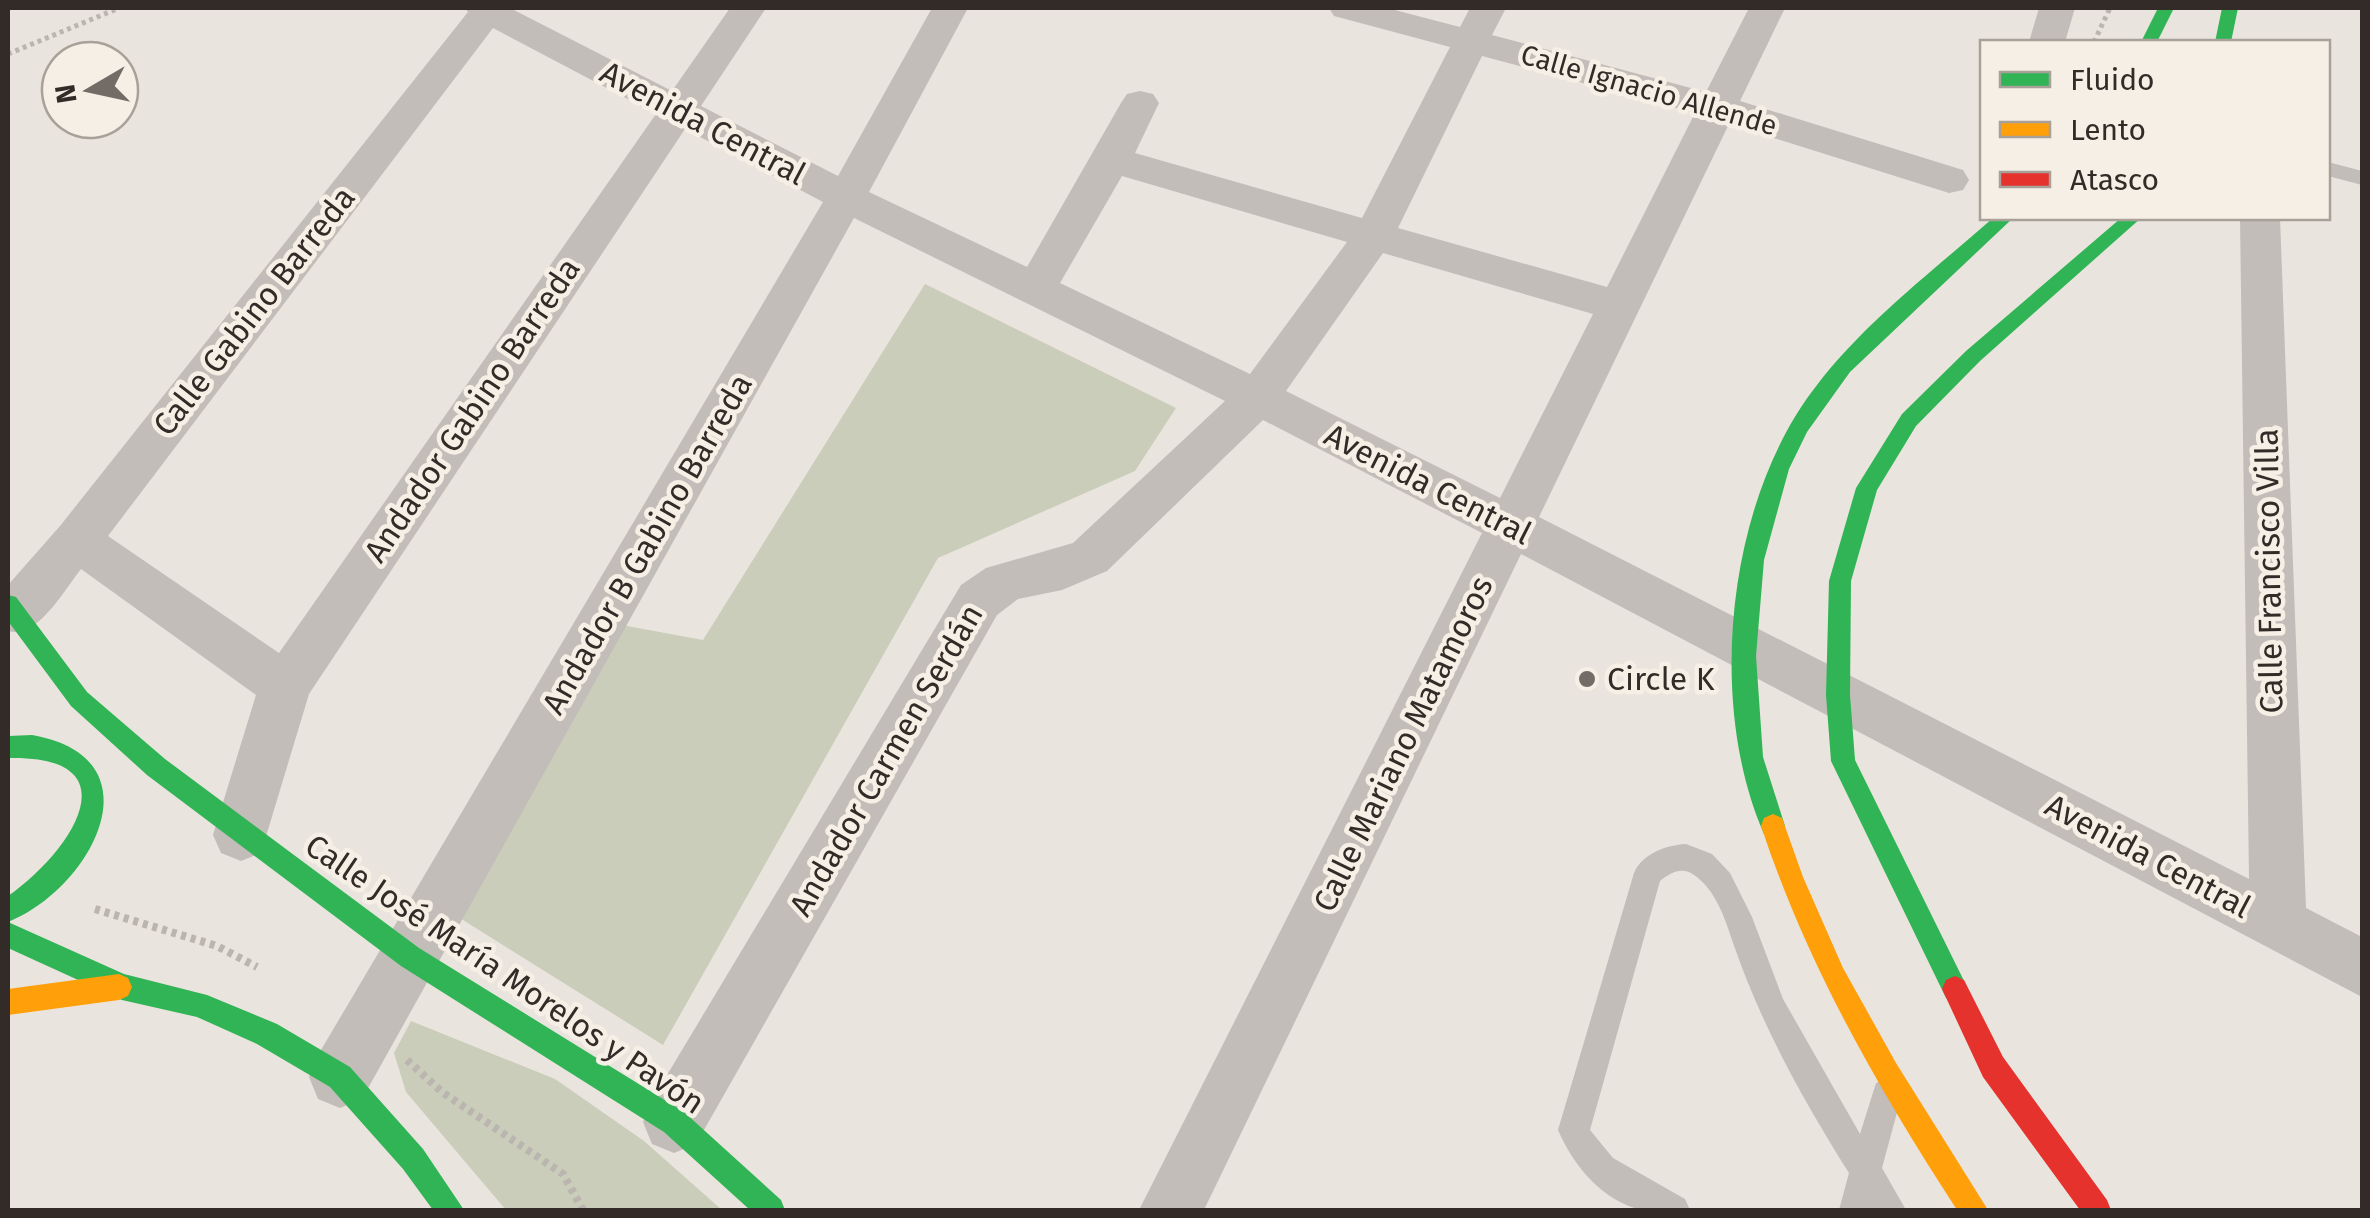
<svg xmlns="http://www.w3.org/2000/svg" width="2370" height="1218" font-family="'Fira Sans',sans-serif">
<rect width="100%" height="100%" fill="#eae4de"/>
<g fill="#cacdba">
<path d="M925,284L1176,408L1135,471L938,558L663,1045L455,915L611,623L703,640Z"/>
<path d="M411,1021L555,1079L644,1141L722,1210H506L406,1092L394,1053Z"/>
</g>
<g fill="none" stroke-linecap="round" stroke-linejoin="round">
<g stroke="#bbb5b0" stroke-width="5" stroke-dasharray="4 4" stroke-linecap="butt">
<path d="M2094,42L2110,8"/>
<path d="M8,54L119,8"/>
</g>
<g stroke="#bbb5b0" stroke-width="8" stroke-dasharray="5 5" stroke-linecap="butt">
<path d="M95,909L217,946L257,967"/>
<path d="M407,1060L442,1092L563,1174L583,1210"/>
</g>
<g fill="#c2bdb8" fill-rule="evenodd">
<path d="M2328,162L2362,171V185L2328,176Z"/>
<path d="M1686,844L1712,854L1730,873L1752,917L1783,999L1860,1134L1876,1083L1887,1079L1898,1083L1902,1094L1882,1168L1906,1210H1839L1849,1173C1802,1098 1761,1025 1732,940C1725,918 1715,889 1694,875C1682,866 1670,873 1660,881L1590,1130L1613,1158L1685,1199L1690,1210C1675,1210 1656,1214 1642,1210C1602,1201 1573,1165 1558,1130L1634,873C1642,854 1666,845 1686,844Z"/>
</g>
<g fill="#c2bdb8" fill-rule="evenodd">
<path d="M465,8H510L672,91L730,8H766L701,106L838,176L932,8H968L869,192L1027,267L1121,103L1127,94L1140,91L1153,94L1159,103L1135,153L1362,218L1450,47L1334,16L1329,8H1387L1460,27L1470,8H1506L1492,35L1706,92L1749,8H1785L1740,101L1963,170L1969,180L1963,190L1949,193L1729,124L1539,517L2249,879L2240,218H2280L2306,908L2362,937V997L1521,554L1204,1210H1139L1482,533L1263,420L1107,571L1062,590L1018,599L997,615L696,1144L674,1153L652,1144L643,1122L652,1100L961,585L986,568L1073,543L1225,401L854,218L362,1099L340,1108L318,1099L309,1077L318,1055L823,202L685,129L309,694L261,853L241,861L221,853L213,835L256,695L81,569C65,589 37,640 8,631V585L60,526L468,12ZM493,28L656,114L279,653L108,536ZM1482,56L1695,113L1607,287L1398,228ZM1122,176L1347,242L1250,374L1060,283ZM1383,253L1593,314L1500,498L1286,391Z"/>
<path d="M2039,8H2075L2065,42H2029Z"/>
</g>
<g fill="#30b455" fill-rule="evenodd">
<path d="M2158,8H2174L2157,42H2141Z"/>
<path d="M2222,8H2238L2231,42H2215Z"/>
<path d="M1993,218H2013L1850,372L1807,432L1789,469L1764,560L1756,656L1763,757L1785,826L1782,834L1773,838L1764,834C1706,702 1727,499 1817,385C1866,321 1933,271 1993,218Z"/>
<path d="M2121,218H2141L1980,361L1916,426L1877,490L1851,581L1850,695L1855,760L1968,989L1964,998L1955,1002L1946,998L1831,761L1826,695L1829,581L1856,488L1902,414L1966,351Z"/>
<path d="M8,595L16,597L87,692L165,759L419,948L684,1112L781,1200L785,1210H750L664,1132L401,966L147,775L71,706L8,621Z"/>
<path d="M32,735C162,758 91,889 8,922L124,974L207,995L277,1024L350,1067L423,1149L464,1210H433L403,1169L330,1087L257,1044L197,1017L122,1000L8,948V896C70,853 137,755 8,758V736Z"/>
</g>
<g fill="#ff9f0a" fill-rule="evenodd">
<path d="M1773,814L1782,818L1803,877L1843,968L1896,1063L1988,1210H1957C1878,1088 1807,965 1761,826L1764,818Z"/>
<path d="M119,974L128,978L132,987L128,996L119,1000L8,1015V989Z"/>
</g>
<path fill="#e5322d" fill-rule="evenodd" d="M1955,976L1964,980L2003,1057L2107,1200L2111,1210H2080L1983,1077L1942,989L1946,980Z"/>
</g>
<circle fill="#726c67" stroke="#f6efe6" stroke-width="4" cx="1587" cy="679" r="10"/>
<g text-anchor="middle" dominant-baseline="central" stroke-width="9" stroke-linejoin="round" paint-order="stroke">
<g font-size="28" fill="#322b27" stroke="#f6efe6">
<text transform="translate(1649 90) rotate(16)">Calle Ignacio Allende</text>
</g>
<g font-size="32" fill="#322b27" stroke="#f6efe6">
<text transform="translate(703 123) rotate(28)">Avenida Central</text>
<text transform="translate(254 311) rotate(-52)">Calle Gabino Barreda</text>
<text transform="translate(472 410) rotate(-56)">Andador Gabino Barreda</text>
<text transform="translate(1428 484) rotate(27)">Avenida Central</text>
<text transform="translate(647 544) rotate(-60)">Andador B Gabino Barreda</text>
<text transform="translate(2269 571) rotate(-91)">Calle Francisco Villa</text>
<text transform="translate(1403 744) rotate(-64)">Calle Mariano Matamoros</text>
<text transform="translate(886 760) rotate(-60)">Andador Carmen Serdán</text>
<text transform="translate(2148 856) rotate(28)">Avenida Central</text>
<text transform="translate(505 974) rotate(34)">Calle José María Morelos y Pavón</text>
</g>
<g font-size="32" fill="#322b27" stroke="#f6efe6" text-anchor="start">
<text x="1607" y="679">Circle K</text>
</g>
</g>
<rect width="2370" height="1218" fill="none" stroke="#322b27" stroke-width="20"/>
<rect x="1980" y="40" width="350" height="180" fill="#f6efe6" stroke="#a8a19a" stroke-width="2.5"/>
<rect x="2000" y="72" width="50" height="15" fill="#30b455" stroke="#a8a19a" stroke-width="2.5"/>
<text x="2070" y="90" font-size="30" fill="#322b27">Fluido</text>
<rect x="2000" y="122" width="50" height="15" fill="#ff9f0a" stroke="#a8a19a" stroke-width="2.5"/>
<text x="2070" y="140" font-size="30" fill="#322b27">Lento</text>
<rect x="2000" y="172" width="50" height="15" fill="#e5322d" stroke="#a8a19a" stroke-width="2.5"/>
<text x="2070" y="190" font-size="30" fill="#322b27">Atasco</text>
<g transform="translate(90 90) rotate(261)"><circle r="48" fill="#f6efe6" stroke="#a8a19a" stroke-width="2.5"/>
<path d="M0-8L18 38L0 25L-18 38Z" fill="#726c67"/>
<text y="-15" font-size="28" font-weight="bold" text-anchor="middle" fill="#322b27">N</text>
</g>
</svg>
